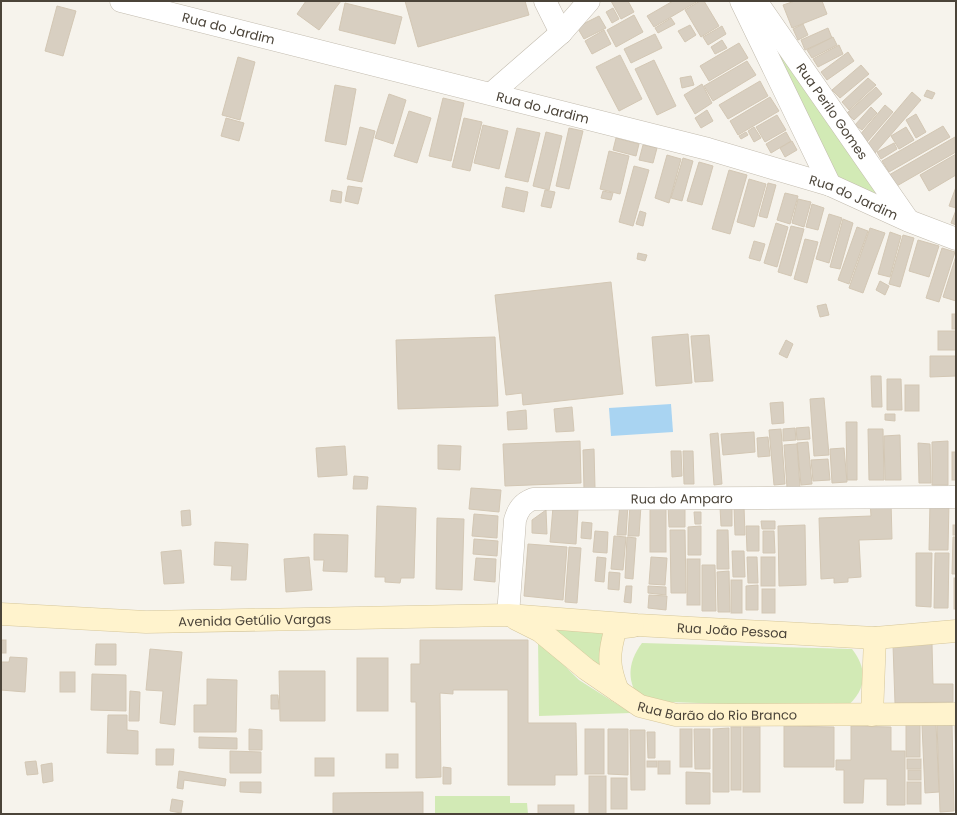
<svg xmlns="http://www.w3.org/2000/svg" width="957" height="815" font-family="Poppins,sans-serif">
<rect width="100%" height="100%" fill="#f6f3ec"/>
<g fill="#d2eab5">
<path d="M750,1L893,201L834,178Z"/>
<path d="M546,628L611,633L603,677Z"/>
<path d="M538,640L579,680L631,713L539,716Z"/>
<path d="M642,643L852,649C869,671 866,691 845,708L640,701C627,681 627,663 642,643Z"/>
<path d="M435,796H510V803H527L528,814H435Z"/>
</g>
<path fill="#a9d4f2" d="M671,404L673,432L611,436L609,408Z"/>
<g fill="#d8cfc1" stroke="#d3c7b4">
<path d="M306,1H341L319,30L297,14Z"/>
<path d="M405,1H525L529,15L418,47Z"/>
<path d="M611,1H628L634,12L621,19Z"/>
<path d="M673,1H698L654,27L647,16Z"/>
<path d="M700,1H704L719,26L701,37L685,10Z"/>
<path d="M795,1H822L827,14L792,28L783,5Z"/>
<path d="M345,3L402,17L395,44L339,30Z"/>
<path d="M57,6L76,11L63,56L45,51Z"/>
<path d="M613,8L619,19L612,23L606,12Z"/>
<path d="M634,15L643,32L616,47L607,30Z"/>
<path d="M599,16L606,28L584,39L577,27Z"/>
<path d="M671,18L675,24L658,33L655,28Z"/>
<path d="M803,24L808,35L798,40L793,29Z"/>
<path d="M690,25L696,35L685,42L678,31Z"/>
<path d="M722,26L726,34L708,45L703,37Z"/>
<path d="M828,28L832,38L805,50L801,40Z"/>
<path d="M604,30L611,44L592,54L585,41Z"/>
<path d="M655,34L662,48L631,63L624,49Z"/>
<path d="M833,37L837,45L812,58L807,50Z"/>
<path d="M722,40L727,48L715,54L711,47Z"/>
<path d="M739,43L748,58L709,81L700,66Z"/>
<path d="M839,45L843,54L818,67L813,59Z"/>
<path d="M848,52L854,61L827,80L821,72Z"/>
<path d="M620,55L642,99L619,111L596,67Z"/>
<path d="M238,57L255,62L240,120L222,115Z"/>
<path d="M654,60L676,106L657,115L635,69Z"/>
<path d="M747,61L756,75L713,101L704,86Z"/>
<path d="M861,65L869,74L840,98L832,90Z"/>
<path d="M691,76L694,85L682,88L680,78Z"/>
<path d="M868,78L876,85L849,110L842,102Z"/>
<path d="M760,81L768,96L728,119L719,105Z"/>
<path d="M702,84L712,103L695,114L684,95Z"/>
<path d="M335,85L356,89L346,145L325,141Z"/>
<path d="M876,87L882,94L854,120L847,113Z"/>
<path d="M927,90L935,93L932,99L924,96Z"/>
<path d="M912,92L921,100L875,153L867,145Z"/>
<path d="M389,94L406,100L393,144L375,138Z"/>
<path d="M770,97L779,111L738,135L730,121Z"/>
<path d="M443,98L464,103L451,161L429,156Z"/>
<path d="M885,105L893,112L867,142L859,136Z"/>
<path d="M871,107L877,113L862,130L855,125Z"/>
<path d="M707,110L713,121L701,128L695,118Z"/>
<path d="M409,111L431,118L417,163L394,156Z"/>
<path d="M916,114L926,132L916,138L906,120Z"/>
<path d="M777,115L786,130L765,142L756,127Z"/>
<path d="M226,118L244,123L239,141L221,136Z"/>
<path d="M464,118L482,122L470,171L452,167Z"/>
<path d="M483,125L508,131L499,169L474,163Z"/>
<path d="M943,126L950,137L889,172L882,161Z"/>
<path d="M360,127L375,131L362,182L347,179Z"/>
<path d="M754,127L761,138L754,142L748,131Z"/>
<path d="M906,127L914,140L899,149L891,136Z"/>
<path d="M517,128L540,133L528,182L505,177Z"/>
<path d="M569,128L583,131L569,189L556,186Z"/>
<path d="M546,132L562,136L549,190L533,186Z"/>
<path d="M746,132L748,135L741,139L739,136Z"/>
<path d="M786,132L791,141L771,153L766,144Z"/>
<path d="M955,137L956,152L895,187L889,175Z"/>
<path d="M616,138L639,144L636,156L613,150Z"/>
<path d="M792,141L797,150L785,157L780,148Z"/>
<path d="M894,143L897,149L881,159L877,152Z"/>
<path d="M643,145L657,148L653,163L639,160Z"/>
<path d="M609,151L629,156L620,194L600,189Z"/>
<path d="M956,154V175L929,191L920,175Z"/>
<path d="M667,155L681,159L669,203L655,198Z"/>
<path d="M683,158L693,161L682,201L671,198Z"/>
<path d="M699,162L713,166L702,205L687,201Z"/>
<path d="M634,166L649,170L633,226L619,222Z"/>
<path d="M729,170L747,175L730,234L712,229Z"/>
<path d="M749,179L766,184L754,227L737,222Z"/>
<path d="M768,183L776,185L767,218L759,216Z"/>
<path d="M348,186L362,188L358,204L345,201Z"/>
<path d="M506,187L528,192L524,212L502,207Z"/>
<path d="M956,187V208L949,206Z"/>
<path d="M332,190L342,192L341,203L330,201Z"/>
<path d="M545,190L555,192L551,208L541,206Z"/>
<path d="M603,191L613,193L611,200L601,198Z"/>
<path d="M785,193L798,196L790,224L777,220Z"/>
<path d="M798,199L811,202L804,227L792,223Z"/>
<path d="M812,204L824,208L818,230L806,227Z"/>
<path d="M956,210V225L951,223Z"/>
<path d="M640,211L646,213L643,226L636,224Z"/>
<path d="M829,214L842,218L829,263L816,259Z"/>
<path d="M843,219L853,223L840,269L830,267Z"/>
<path d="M776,223L788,227L777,267L764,263Z"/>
<path d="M791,226L804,229L791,276L778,272Z"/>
<path d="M857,227L868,231L849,284L838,280Z"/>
<path d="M870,228L885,233L863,293L849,288Z"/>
<path d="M890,232L901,236L890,277L878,274Z"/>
<path d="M903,235L914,238L900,287L889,284Z"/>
<path d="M805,239L818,242L807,283L794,279Z"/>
<path d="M918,240L939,246L929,277L909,271Z"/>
<path d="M754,241L765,244L760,261L749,258Z"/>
<path d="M942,248L955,252L939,302L926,298Z"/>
<path d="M638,253L647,255L645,261L637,259Z"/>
<path d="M956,256V301L943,297Z"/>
<path d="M880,281L889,286L885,295L876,290Z"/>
<path d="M611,282L623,394L523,405L522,393L506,395L495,295Z"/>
<path d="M826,304L829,315L820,317L817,306Z"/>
<rect x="952" y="314" width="4" height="15"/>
<rect x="938" y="331" width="18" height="19"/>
<path d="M688,334L692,383L656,386L652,337Z"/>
<path d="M709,335L713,381L695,382L691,336Z"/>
<path d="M495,337L498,406L398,409L396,340Z"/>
<path d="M786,340L793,344L787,358L779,354Z"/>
<path d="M930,356H956V376L930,377Z"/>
<path d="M871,376H881L882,407H872Z"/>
<path d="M887,379H901L902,410H887Z"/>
<rect x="905" y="385" width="14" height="26"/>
<path d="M824,398L829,455L814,456L810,399Z"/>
<path d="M783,402L784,423L772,424L770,403Z"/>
<path d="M572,407L574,431L556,432L554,409Z"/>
<path d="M526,410L527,429L508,430L507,412Z"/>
<path d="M885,414H895V421L885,420Z"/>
<path d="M846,422H857V480H847Z"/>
<path d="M809,427L810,439L797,440L796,428Z"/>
<path d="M795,428L796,440L783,441V429Z"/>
<path d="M781,429L785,484L774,485L769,430Z"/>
<path d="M868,429H883L884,480H869Z"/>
<path d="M754,432L755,452L723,455L721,434Z"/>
<path d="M718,433L722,484L714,485L710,434Z"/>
<path d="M900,435L901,480H885L884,436Z"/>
<path d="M768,437L770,456L758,457L757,438Z"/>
<path d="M580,441L581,483L505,486L503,444Z"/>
<path d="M948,441V485H932V442Z"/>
<path d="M808,442L812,484L801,485L797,443Z"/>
<path d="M918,443L930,444L931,483H919Z"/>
<path d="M797,444L800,487L787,488L784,445Z"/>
<path d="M438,445L461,446L460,470L438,469Z"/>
<path d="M345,446L347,475L318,477L316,448Z"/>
<path d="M844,448L847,482L832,483L830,449Z"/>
<path d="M594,449L595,488L584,489L583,450Z"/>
<path d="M671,451H681L682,476L672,477Z"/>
<path d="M683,451H693L694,484H684Z"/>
<rect x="952" y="452" width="4" height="28"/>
<path d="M828,459L830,480L813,481L811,460Z"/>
<path d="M354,476L368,477L367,489H353Z"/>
<path d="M471,488L501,490L499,512L469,509Z"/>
<path d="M870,501H891L892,539L859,540L861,577L848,578V582L834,583V578L821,579L819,518L871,516Z"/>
<path d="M930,502H949L948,550H929Z"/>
<path d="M620,504L628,505L626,535H617Z"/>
<path d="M668,504H685V527H669Z"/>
<path d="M630,505H641L639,536H628Z"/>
<path d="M377,506L416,508L414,578H401L400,583L385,582V577H375Z"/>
<path d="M734,506H744L745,535H735Z"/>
<path d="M553,507L578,509L576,544L550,542Z"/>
<path d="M720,507H732V526H721Z"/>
<rect x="650" y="508" width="16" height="44"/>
<path d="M190,510L191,525L182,526L181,511Z"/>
<path d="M546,510L547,534L532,533V520Z"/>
<path d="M694,512H701V524H695Z"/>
<path d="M474,514L498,516L497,538L472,536Z"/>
<path d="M437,518L464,519L462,590L436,589Z"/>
<path d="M761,521H775V529H762Z"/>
<path d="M582,522L592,523L591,539L581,538Z"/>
<path d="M805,525L806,585L779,586L778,526Z"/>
<rect x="953" y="525" width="3" height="10"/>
<path d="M701,526V555H688V527Z"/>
<path d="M746,526H759V551H747Z"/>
<path d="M670,530H685L686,593H671Z"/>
<path d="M717,530H728L729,569H717Z"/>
<path d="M595,531L608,532L607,553L593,552Z"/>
<path d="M763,531H774L775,553H763Z"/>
<path d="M314,534L348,535L347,572L323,571L324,560H314Z"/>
<path d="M614,536L626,537L623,570L611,569Z"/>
<path d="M627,537L636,538L633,579L625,578Z"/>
<path d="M953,537H956V574H952Z"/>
<path d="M474,539L498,541L497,556L473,554Z"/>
<path d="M215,542L248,544L246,580H231L232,566L214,565Z"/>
<path d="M528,544L567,547L563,600L524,596Z"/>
<path d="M569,547L581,548L577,603L565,602Z"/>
<path d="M181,550L184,583L164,584L161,552Z"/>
<path d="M732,551H744L745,577H733Z"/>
<path d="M916,553H932L931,607L916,606Z"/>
<path d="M935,553H949L948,608H934Z"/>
<path d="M309,557L312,590L286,592L284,559Z"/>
<path d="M597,557L606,558L604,582L595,581Z"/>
<path d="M651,557L667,558L665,585L649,584Z"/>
<path d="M747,557H757L758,583H748Z"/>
<rect x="761" y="557" width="14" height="29"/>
<path d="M476,558L496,559L495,582L474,580Z"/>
<rect x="687" y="559" width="13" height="46"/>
<path d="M702,565H715L716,611H702Z"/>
<path d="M729,571L730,612H718L717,572Z"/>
<path d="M609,572L620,573L619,590L608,589Z"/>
<rect x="954" y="578" width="2" height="31"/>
<rect x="731" y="580" width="11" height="33"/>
<path d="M758,585V610H746V586Z"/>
<path d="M626,586H632L631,603L624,602Z"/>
<path d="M648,586L666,587V595L648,593Z"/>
<rect x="762" y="589" width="13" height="24"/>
<path d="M649,595L667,596L666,610L648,608Z"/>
<rect x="1" y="640" width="5" height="13"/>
<path d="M420,640H528V723H576L577,775H555V785H508V690H453V694L440,693L441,777L416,778V702H411V664H420Z"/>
<path d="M96,644H116V665H95Z"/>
<path d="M932,644L933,684H953V702L895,703L893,645Z"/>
<path d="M150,649L182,652L175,725L160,723L163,691L146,690Z"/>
<path d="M10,657L27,658L25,692L1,690V662H9Z"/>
<rect x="357" y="658" width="31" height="53"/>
<path d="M279,671H325V721H280Z"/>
<rect x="60" y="672" width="15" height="20"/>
<path d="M92,674L126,675V711L91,710Z"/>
<path d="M207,679L237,680L236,732H194V705H207Z"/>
<path d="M130,691L140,692L139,721H129Z"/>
<path d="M271,695H278L279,709H271Z"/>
<path d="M108,715H127V730L138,731V754L107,753Z"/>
<rect x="906" y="723" width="14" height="34"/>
<path d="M937,723H952L954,811L940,812Z"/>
<path d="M936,724L939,792L925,793L922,725Z"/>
<path d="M784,726L834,727V767H784Z"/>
<path d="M851,726L891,727V751H905V805H887V779H864L863,803H844V770H836V760H851Z"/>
<path d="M955,726H956V762Z"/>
<rect x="731" y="727" width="10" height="63"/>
<rect x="743" y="727" width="17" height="65"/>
<path d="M729,728V792H713V729Z"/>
<path d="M249,729L262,730V750H249Z"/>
<rect x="585" y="729" width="19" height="45"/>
<path d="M608,729H628V775L608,774Z"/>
<rect x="680" y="729" width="12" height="38"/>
<path d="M694,729H710V769H695Z"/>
<path d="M630,730H645V790H631Z"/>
<path d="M647,732H655V758H648Z"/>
<path d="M199,737L237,738V749L199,748Z"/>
<path d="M156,749H174L173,765H156Z"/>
<path d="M230,751L261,752V773H230Z"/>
<rect x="386" y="754" width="12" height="14"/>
<rect x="315" y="758" width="19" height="18"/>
<rect x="907" y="759" width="14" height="10"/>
<path d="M36,761L38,774L27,775L25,762Z"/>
<rect x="647" y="761" width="10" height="6"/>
<rect x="658" y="761" width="12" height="13"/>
<path d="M52,763L53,781L43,783L41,765Z"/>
<path d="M443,767L451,768V784H443Z"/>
<rect x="908" y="770" width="13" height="10"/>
<path d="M179,771L226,779L225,786L184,780L183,789L177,788Z"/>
<path d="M686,772L710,773V804H686Z"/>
<rect x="589" y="776" width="17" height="38"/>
<rect x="611" y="778" width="16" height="31"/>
<path d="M240,782H261V793L240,792Z"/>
<rect x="907" y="782" width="14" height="22"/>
<path d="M423,792V814H333V793Z"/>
<path d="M172,799L183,801L181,813L170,811Z"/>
<rect x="538" y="805" width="36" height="9"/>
</g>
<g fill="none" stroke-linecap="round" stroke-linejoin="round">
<g stroke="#c2bbae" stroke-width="23">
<g id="street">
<path id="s1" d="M121,1L708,149L830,185L909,221L956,239"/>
<path d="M545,1L561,33"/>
<path d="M741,1L830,185"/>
<path id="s2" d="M756,1L908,220"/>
<path d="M492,93L561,33L589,1"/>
<path id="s3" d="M508,615L515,520C518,510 522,503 533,499L956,497"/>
</g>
</g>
<g stroke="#d6c79b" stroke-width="23">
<g id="secondary">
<path id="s4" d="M1,614L146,622L508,615L637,625L875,638L956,631"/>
<path id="s5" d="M516,619L540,631L586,669L640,706L676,715L956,714"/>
<path d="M618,691C608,666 608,654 616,628L633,626"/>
<path d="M872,715L875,638"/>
</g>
</g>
<use href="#street" stroke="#fff" stroke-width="22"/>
<use href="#secondary" stroke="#fff3cd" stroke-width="22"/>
</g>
<g text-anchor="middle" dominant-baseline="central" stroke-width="3" stroke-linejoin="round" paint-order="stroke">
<g font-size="13" fill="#4b4439" stroke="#fff">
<text stroke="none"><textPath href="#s1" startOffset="111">Rua do Jardim</textPath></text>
<text stroke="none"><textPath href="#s1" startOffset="435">Rua do Jardim</textPath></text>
<text stroke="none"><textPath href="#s2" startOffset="134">Rua Perilo Gomes</textPath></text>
<text stroke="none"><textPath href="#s1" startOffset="759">Rua do Jardim</textPath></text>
<text stroke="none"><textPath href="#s3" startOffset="273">Rua do Amparo</textPath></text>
<text stroke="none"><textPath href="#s4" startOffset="254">Avenida Getúlio Vargas</textPath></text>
<text stroke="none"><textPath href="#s4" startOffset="732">Rua João Pessoa</textPath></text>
<text stroke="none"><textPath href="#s5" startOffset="230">Rua Barão do Rio Branco</textPath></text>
</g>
</g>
<rect width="957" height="815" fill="none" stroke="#4b4439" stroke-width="4"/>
</svg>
